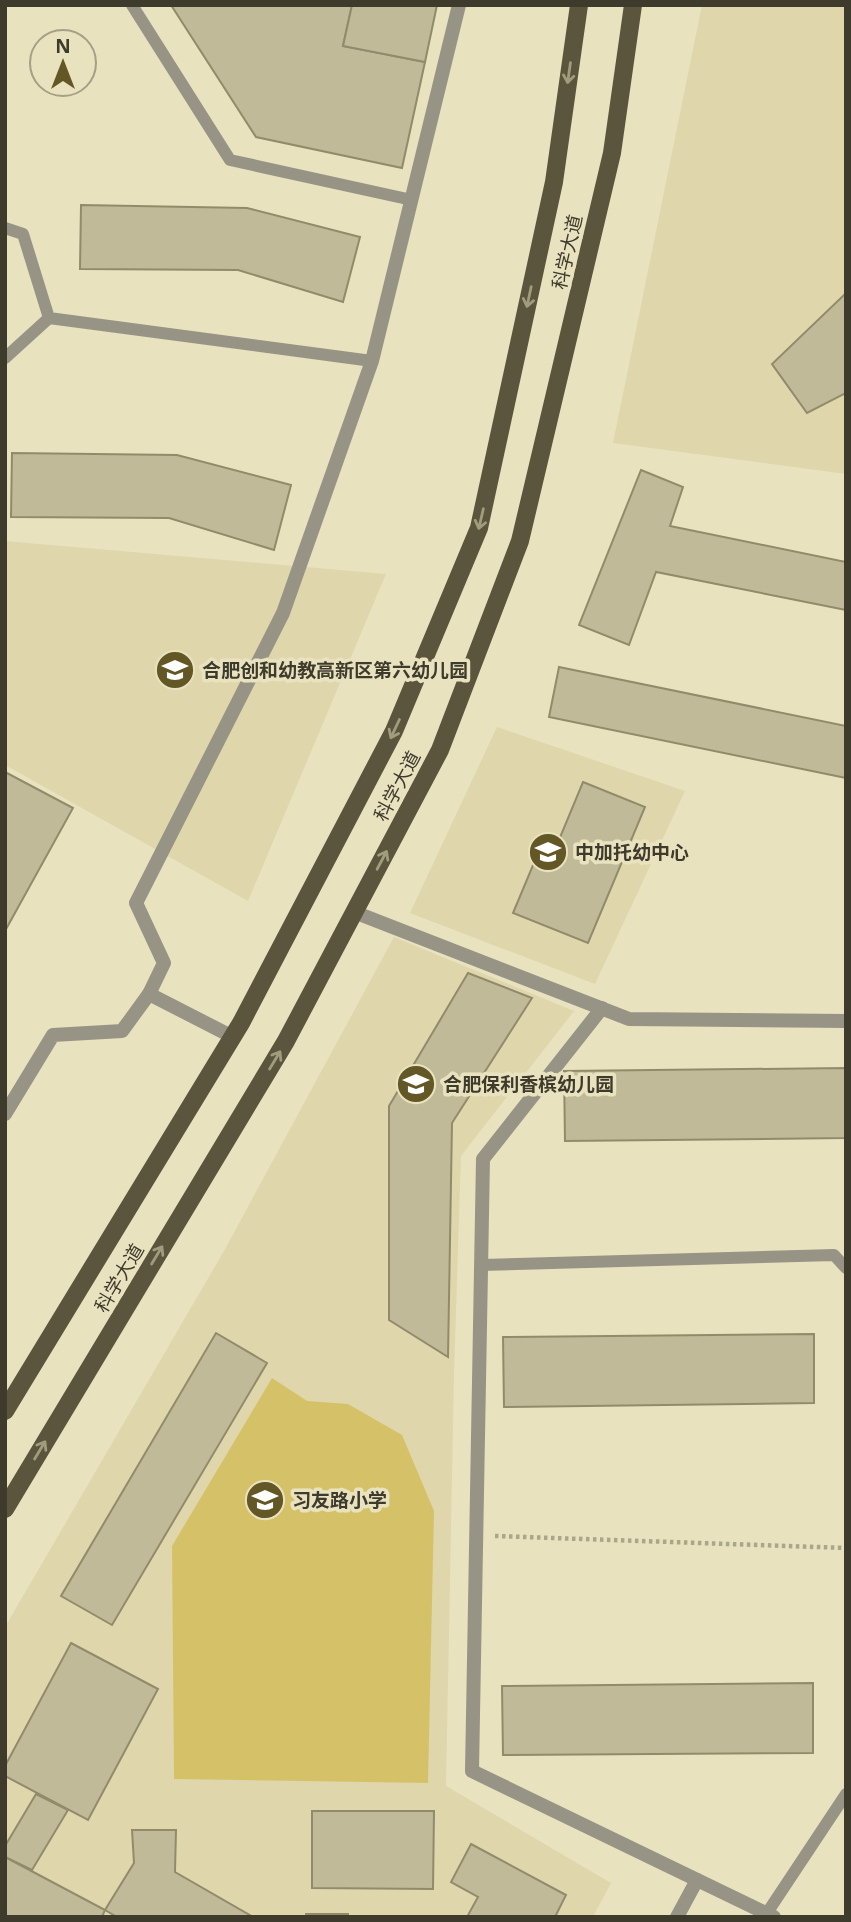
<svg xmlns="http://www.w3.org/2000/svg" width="851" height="1922" font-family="'Open Sans','Noto Sans SC',sans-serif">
<rect width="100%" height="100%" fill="#e9e2bf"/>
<g fill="#dfd6ac">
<path d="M702,5H846V474L613,443Z"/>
<path d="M5,541L386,574L248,901L5,765Z"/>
<path d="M497,727L685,791L595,984L410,913Z"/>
<path d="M394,937L574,1011L461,1156L454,1373L446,1786L611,1883L593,1917H5V1627L224,1251Z"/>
</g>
<path fill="#d5c268" d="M272,1378L307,1401L348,1404L402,1435L434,1511L428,1783L174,1779L172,1546Z"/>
<g fill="#c1ba99" stroke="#928b6b" stroke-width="2">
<path d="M171,5H352L343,46L425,62L402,168L256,137Z"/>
<path d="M352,5H437L425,62L343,46Z"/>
<path d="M81,205L247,208L360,237L343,302L238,270L80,269Z"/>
<path d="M846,293V393L807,413L772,364Z"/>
<path d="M12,453L177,455L291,485L274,550L169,518L11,517Z"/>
<path d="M641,470L683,487L670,526L846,562V610L656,572L629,645L579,625Z"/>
<path d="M559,667L846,726V778L549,717Z"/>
<path d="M5,772L73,808L5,931Z"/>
<path d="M583,782L645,807L588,943L513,913L541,846L554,852Z"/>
<path d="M468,973L532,998L452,1123L448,1357L389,1320V1106Z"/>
<path d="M846,1068V1138L565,1141L564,1071Z"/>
<path d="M216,1333L267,1363L112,1625L61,1596Z"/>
<path d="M814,1334V1403L504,1407L503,1337Z"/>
<path d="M71,1643L158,1689L88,1820L5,1776V1766Z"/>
<path d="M813,1683V1753L503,1755L502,1686Z"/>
<path d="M36,1794L68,1810L32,1870L5,1857V1846Z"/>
<path d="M312,1811H434L433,1889L312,1888Z"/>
<path d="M132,1830H176L175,1872L253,1917H117L105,1910L134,1863Z"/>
<path d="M471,1844L566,1895L555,1917H467L478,1897L451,1882Z"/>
<path d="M5,1857L105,1910L102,1917L5,1916Z"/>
<rect x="306" y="1914" width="42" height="3"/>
</g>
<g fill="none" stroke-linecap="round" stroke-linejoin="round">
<path stroke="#aba68a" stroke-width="4.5" stroke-dasharray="3.5 3.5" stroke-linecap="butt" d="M495,1536L846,1548"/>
<g stroke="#979486" stroke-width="12">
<path d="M132,5L230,160L412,200"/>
<path d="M5,228L23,234L49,318L372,361"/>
<path d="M5,358L49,318"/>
<path d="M481,1265L834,1255L846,1268"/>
<path d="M767,1913L846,1794"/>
</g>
<g stroke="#979486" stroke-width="14">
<path d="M354,912L629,1019L846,1021"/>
<path d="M149,994L164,963L136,903L283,613L372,361L459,5"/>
<path d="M602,1008L483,1159L472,1771L774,1917"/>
<path d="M5,1114L53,1035L122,1031L149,994L233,1037"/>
<path d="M677,1917L697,1880"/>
</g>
<g stroke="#5a553c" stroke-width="18">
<path d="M5,1411L241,1023L394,731L479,528L554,182L579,5"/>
<path d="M5,1509L286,1041L440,750L520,541L612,153L633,5"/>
</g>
</g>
<defs><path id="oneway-shaft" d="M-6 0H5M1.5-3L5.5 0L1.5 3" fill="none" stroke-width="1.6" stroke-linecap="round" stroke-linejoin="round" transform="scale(1.75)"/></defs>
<g stroke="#a29c7e">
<use href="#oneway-shaft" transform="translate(569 73) rotate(98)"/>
<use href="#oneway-shaft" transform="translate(529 297) rotate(102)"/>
<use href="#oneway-shaft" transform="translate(481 519) rotate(103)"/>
<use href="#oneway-shaft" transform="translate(395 729) rotate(115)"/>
<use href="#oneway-shaft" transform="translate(382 860) rotate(-62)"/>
<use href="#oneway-shaft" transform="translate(275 1060) rotate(-59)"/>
<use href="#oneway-shaft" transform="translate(157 1255) rotate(-59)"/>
<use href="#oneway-shaft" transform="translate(40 1450) rotate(-59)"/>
</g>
<defs>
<g id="school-disc" transform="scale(2.0125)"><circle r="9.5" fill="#635825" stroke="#e9e2bf"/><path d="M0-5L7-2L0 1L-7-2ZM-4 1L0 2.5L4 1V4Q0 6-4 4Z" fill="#fff"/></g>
</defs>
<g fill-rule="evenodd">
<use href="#school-disc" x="175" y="670"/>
<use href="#school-disc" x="548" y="852"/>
<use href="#school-disc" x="416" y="1084"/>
<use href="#school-disc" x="265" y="1500"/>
</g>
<g text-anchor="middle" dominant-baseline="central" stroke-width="7" stroke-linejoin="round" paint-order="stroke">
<g font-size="19" fill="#3e3b2d" stroke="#e9e2bf">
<text transform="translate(567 252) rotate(-77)">科学大道</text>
<text transform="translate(397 786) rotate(-62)">科学大道</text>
<text transform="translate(119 1278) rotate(-59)">科学大道</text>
</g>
<g font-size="19" font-weight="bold" fill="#3e3b2d" stroke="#e9e2bf" text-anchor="start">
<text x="202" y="670">合肥创和幼教高新区第六幼儿园</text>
<text x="575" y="852">中加托幼中心</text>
<text x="443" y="1084">合肥保利香槟幼儿园</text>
<text x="292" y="1500">习友路小学</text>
</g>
</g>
<rect width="851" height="1922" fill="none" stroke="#3e3b2d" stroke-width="14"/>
<g transform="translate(63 63)"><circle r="33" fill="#e9e2bf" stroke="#a59f85" stroke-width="2"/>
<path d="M0-5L12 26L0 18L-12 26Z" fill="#635825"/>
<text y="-10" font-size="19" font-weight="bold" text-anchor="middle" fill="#3e3b2d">N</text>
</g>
</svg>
